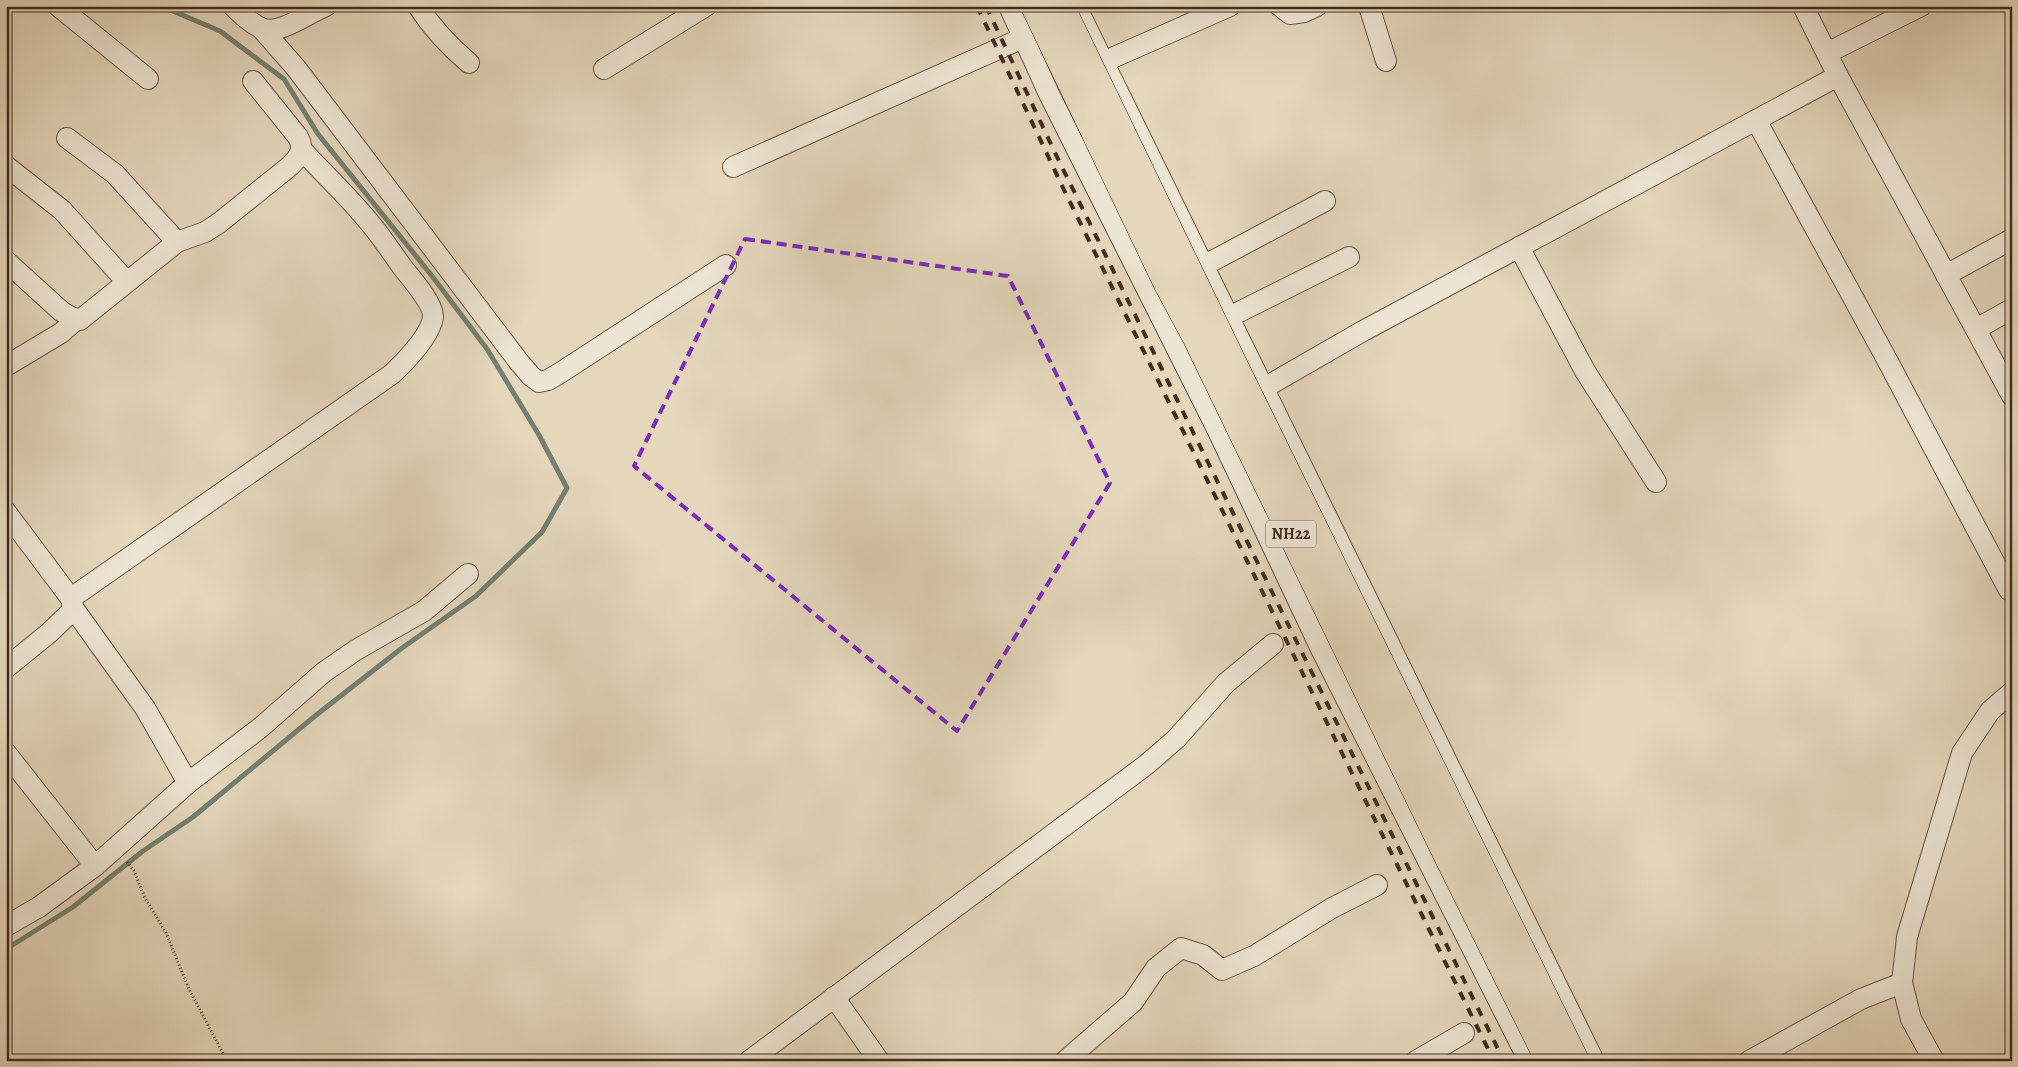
<svg xmlns="http://www.w3.org/2000/svg" width="2018" height="1067" font-family="Alegreya,serif">
<rect width="100%" height="100%" fill="#e4d7bc"/>
<filter id="stains"><feTurbulence type="fractalNoise" baseFrequency=".004" numOctaves="4"/><feColorMatrix values="0 0 0 0 .2 0 0 0 0 .09 0 0 0 0 .02 0 0 0 .5 -.17"/></filter>
<radialGradient id="worn" r=".72"><stop offset=".6" stop-color="#630" stop-opacity="0"/><stop offset="1" stop-color="#630" stop-opacity=".3"/></radialGradient>
<g fill="none" stroke-linecap="round" stroke-linejoin="round">
<path stroke="#758072" stroke-width="5" d="M6,949L73,907L143,851L193,817L315,716L402,648L476,596L542,532L567,488L539,435L487,349L432,276L318,134L284,79L220,31L161,6"/>
<g stroke="#6a5546" stroke-width="22">
<g id="minor">
<path d="M58,6L148,79"/>
<path d="M233,6C241,14 250,23 261,28C279,36 308,13 326,6"/>
<path d="M418,6C432,28 449,46 469,63"/>
<path d="M1009,6L1049,94L1217,429L1320,647L1529,1061"/>
<path d="M1076,6L1594,1061"/>
<path d="M1280,6L1290,14L1304,12L1317,6"/>
<path d="M1369,6L1386,61"/>
<path d="M1803,6L1838,76L2012,396"/>
<path d="M261,28L296,68L519,362L531,376L539,382L548,380L560,373L726,265"/>
<path d="M1827,53L1921,6"/>
<path d="M1103,62L1230,6"/>
<path d="M604,69L706,6"/>
<path d="M1756,120L1885,356L2009,590"/>
<path d="M67,138L115,174L177,242"/>
<path d="M6,166L62,210L126,281"/>
<path d="M733,167L1023,38"/>
<path d="M1519,247L1585,371L1656,482"/>
<path d="M6,261L61,311L71,317L80,320L177,242L205,232L219,223L290,166C299,157 305,149 298,137L253,81"/>
<path d="M1203,266L1325,201"/>
<path d="M1946,275L2012,239"/>
<path d="M1217,323L1349,257"/>
<path d="M1976,329L2012,309"/>
<path d="M6,366L61,333L76,320"/>
<path d="M1264,388L1363,331L1838,76"/>
<path d="M6,512L72,600"/>
<path d="M6,668L49,633L74,609"/>
<path d="M6,753L95,866"/>
<path d="M188,783L145,708L74,609L72,604L74,596L392,374C405,362 432,334 433,316C433,303 411,278 403,268C392,253 382,237 369,222C349,197 324,174 302,150"/>
<path d="M6,926L39,907L95,866L188,783L260,728L324,672L356,650L424,611L468,574"/>
<path d="M1902,983L1911,1019L1934,1061"/>
<path d="M834,997L879,1061"/>
<path d="M749,1061L1146,765L1176,739L1226,683L1273,644"/>
<path d="M1065,1061L1133,1002L1156,968L1181,948L1203,955L1222,970L1254,956L1332,908L1377,885"/>
<path d="M1416,1061L1464,1033"/>
<path d="M1749,1061L1861,999L1902,983L1907,937L1962,753L1990,711L2012,692"/>
</g>
</g>
<path stroke="#412a1e" stroke-width="3" stroke-dasharray="1 2.5" stroke-linecap="butt" d="M127,862L134,871L144,896L166,933L189,989L227,1061"/>
<use href="#minor" stroke="#ede5d3" stroke-width="20"/>
<g stroke="#412a1e" stroke-width="4" stroke-dasharray="9 9" stroke-linecap="butt">
<path d="M977,6L1065,192L1494,1061"/>
<path d="M986,6L1058,159L1504,1061"/>
</g>
<g stroke="#412a1e" stroke-width="29" stroke-linecap="butt">
<g id="highway-bridge">
<path d="M1035,6L1168,284L1197,338L1447,854L1550,1061"/>
<path d="M1060,6L1232,362L1575,1061"/>
</g>
</g>
<use href="#highway-bridge" stroke="#e4d7bc" stroke-width="28"/>
</g>
<path fill="none" stroke="#7b2cbf" stroke-width="4" stroke-dasharray="10 6" stroke-linejoin="round" d="M745,239L1008,276L1110,483L957,731L634,466Z"/>
<g text-anchor="middle" dominant-baseline="central" stroke-width="4.5" stroke-linejoin="round" paint-order="stroke">
<rect fill="#ede5d3" stroke="#756254" stroke-width="1" x="1266" y="520.5" width="50" height="27" rx="4"/>
<g font-size="16" font-weight="bold" fill="#412a1e">
<text x="1291" y="534">NH22</text>
</g>
</g>
<rect width="2018" height="1067" fill="none" stroke="#e4d7bc" stroke-width="25"/>
<rect x="8" y="8" width="2003" height="1052" fill="none" stroke="#412a1e" stroke-width="2.5"/>
<rect x="12" y="12" width="1993" height="1042" fill="none" stroke="#412a1e"/>
<rect width="100%" height="100%" filter="url(#stains)"/>
<rect width="100%" height="100%" fill="url(#worn)"/>
</svg>
